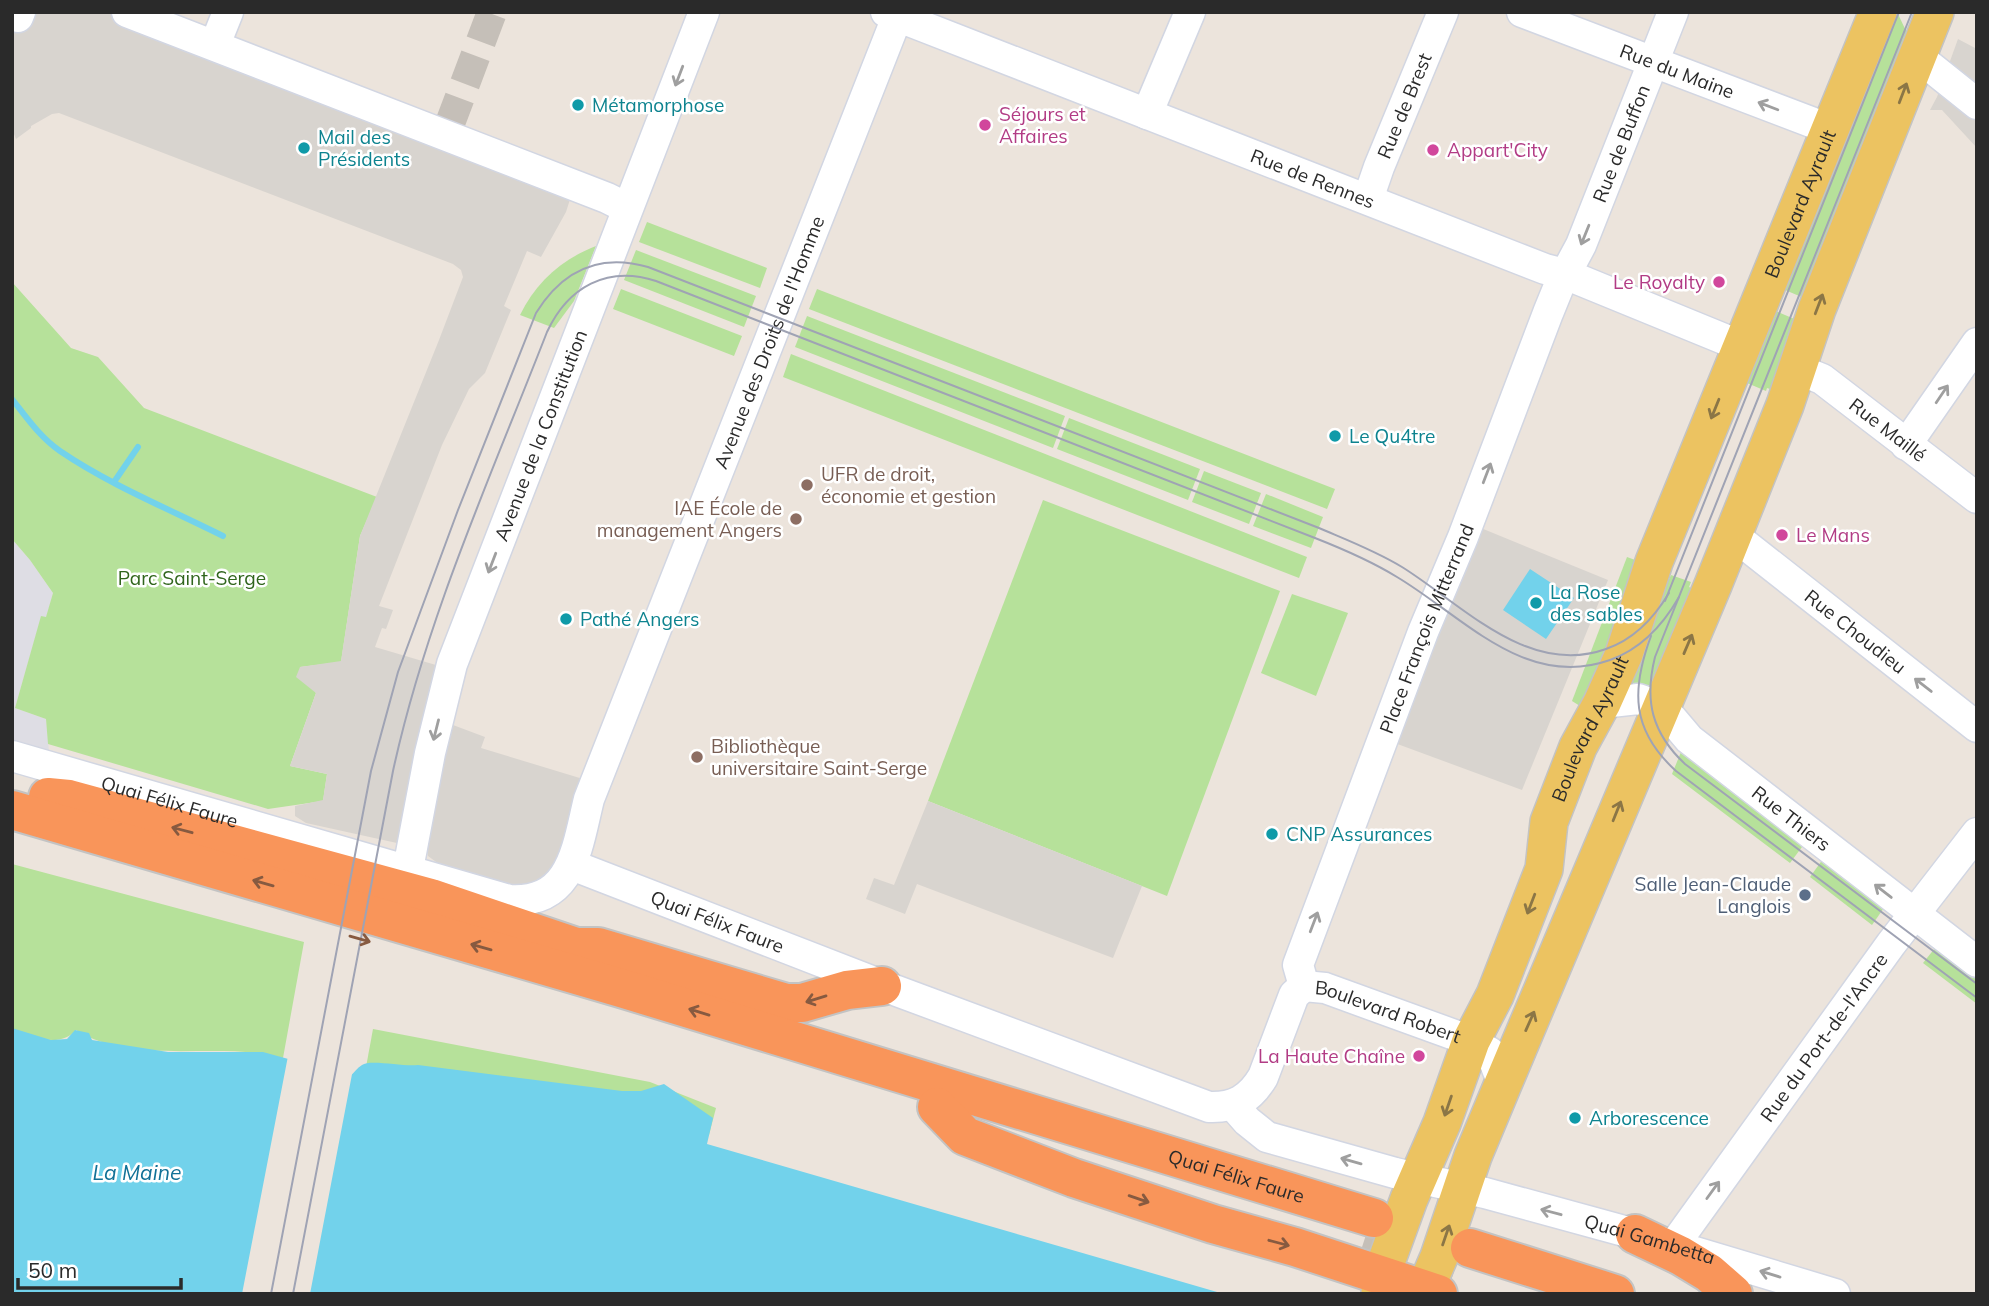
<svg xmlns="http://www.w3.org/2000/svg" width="1989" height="1306" font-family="Mulish,sans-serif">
<rect width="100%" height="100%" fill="#ece4dc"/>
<path fill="#dedde4" d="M12,539L30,560L53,593L46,618L41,617L15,708L46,719L49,752L12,743Z"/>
<g fill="#b6e19a">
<path d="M1894,12H1897L1908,35L1804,298L1785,290V287Z"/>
<path d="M647,222L767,268L760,288L639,242Z"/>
<path d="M596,246L574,301L554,328L520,315C536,282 562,259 596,246Z"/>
<path d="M636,250L756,296L744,327L624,280Z"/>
<path d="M12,282L71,348L98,357L144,408L377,497L360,536L341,662L300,667L316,693L290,766L327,774L323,801L268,809L48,744L46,719L15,708L41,616L46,617L53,593L30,560L12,539Z"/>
<path d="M621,289L742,336L734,356L613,309Z"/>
<path d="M817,289L1335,489L1327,509L809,309Z"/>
<path d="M1771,309L1799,321L1776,391L1767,388L1766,391L1747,383Z"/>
<path d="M807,316L1065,416L1053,448L795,347Z"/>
<path d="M791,354L1307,557L1299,578L783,377Z"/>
<path d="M1069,418L1200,469L1188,500L1057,449Z"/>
<path d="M1204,471L1261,493L1249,524L1192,502Z"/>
<path d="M1266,494L1323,517L1311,548L1253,526Z"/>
<path d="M1043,500L1280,591L1167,896L928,801Z"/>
<path d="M1627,557L1646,564L1588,711L1572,701Z"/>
<path d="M1671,575L1691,582L1689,587L1696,590L1656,692H1621L1663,577L1669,579Z"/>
<path d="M1292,594L1348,613L1316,696L1261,673Z"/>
<path d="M1686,750L1805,843L1790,863L1672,774L1681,752L1684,754Z"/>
<path d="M1823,859L1886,905L1872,925L1810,877Z"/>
<path d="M12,864L304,942L283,1058C220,1040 134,1067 76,1030C59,1049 32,1037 12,1028Z"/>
<path d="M1935,948L1977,974V1004L1923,963Z"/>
<path d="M373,1029L650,1082L716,1108L709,1135L357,1116Z"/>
</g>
<g fill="#d8d4cf">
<path d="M12,12H106L572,193L566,212L541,257L527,251L504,306L511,310L508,317L485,373L469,389L442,445L379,606L393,610L386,629L382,628L375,647L446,668L406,845L306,823L295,816V806L323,800L327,774L290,766L316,693L296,677L300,667L341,661L360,536L439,340L463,277L461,270L453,264L59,113L52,114L31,126V128L16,139L12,129Z"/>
<path d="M1958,39L1977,49V148L1942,110H1930L1937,97Z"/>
<path d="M1476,526L1608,580L1522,790L1392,742Z"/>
<path d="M447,725H453L485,737L481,748L583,779L553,872L536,887L508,890L443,867L428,856L425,840Z"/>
<path d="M928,801L1142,886L1113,958L917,884L905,914L866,899L874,878L894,885Z"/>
</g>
<g fill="#72d2eb">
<path d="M1530,569L1574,598L1546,639L1503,610Z"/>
<path d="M12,1028L51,1040L67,1039L75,1030L89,1033L92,1040L168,1052H263L350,1076C354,1073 357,1068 362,1065C370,1059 404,1067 418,1065L622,1091H641L664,1084L713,1118L707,1144L1224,1294H12Z"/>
</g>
<path fill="#ece4dc" d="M288,1056L348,1073L353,1069L310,1294H242Z"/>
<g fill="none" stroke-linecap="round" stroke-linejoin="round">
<g stroke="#72d2eb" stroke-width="6">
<path d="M12,399C27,418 40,437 60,451C110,485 169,509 223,536"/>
<path d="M114,482L138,447"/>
</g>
<path stroke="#c5bfb8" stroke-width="30" stroke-dasharray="30 15" stroke-linecap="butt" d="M449,126L492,12"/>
<path stroke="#c5bfb8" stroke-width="38" stroke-dasharray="38 19" stroke-linecap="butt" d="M1364,1241L1460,1272"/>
<g stroke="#d2d6e2" stroke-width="33">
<g id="minor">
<path d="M127,12L607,198L627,208"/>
<path id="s1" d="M886,12L1545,269L1565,274L1741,346"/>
<path id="s2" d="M1522,12L1832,130"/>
<path d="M18,17L20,12"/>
<path d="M218,37L228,12"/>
<path d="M1917,56L1977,104"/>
<path d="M1147,114L1190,12"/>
<path id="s3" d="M1368,199L1379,167L1443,12"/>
<path id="s4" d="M1797,369L1822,379L1977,498"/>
<path d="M1906,445L1977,343"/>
<path id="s5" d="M1733,535L1977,727"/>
<path id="s6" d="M1602,703L1638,699L1662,707L1689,739L1977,962"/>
<path id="s7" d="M12,756L509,900C573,904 577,847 589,799L899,12"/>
<path id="s8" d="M572,865L897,991L1209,1107C1234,1108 1250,1099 1263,1077L1294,995L1304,986"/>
<path id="s9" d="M408,869L430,753L452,664L704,12"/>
<path id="s10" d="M1304,986L1298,965L1423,632L1463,537L1548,313L1559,286L1581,245L1673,12"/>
<path id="s11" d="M1304,986L1325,988L1471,1041L1491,1053L1503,1084"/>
<path id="s12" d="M1233,1105L1247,1121L1267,1137L1395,1173L1485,1193L1635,1234L1835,1294"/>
<path id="s13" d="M1674,1245L1891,944L1977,833"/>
</g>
</g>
<g stroke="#c3c3c3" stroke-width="40">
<g id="major">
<path id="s14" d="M1380,1294L1381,1276L1409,1199L1442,1123L1471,1041L1495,995L1544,869L1549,822L1578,747L1602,703L1624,654L1654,562L1878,12"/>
<path d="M1423,1294L1439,1257L1473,1156L1503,1084L1713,585L1785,405L1817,309L1935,12"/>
</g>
</g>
<g stroke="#c3c3c3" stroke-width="42">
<g id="highway">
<path d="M48,797L69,799L431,898L576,947H598L786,1003H802L847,990L882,986"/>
<path id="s15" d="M12,810L621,988L1374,1218"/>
<path d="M937,1107L965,1136L1074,1178L1213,1224L1295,1247L1438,1294"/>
<path d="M1635,1234L1681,1256L1709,1273L1733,1294"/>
<path d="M1470,1248L1615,1294"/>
</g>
</g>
<use href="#minor" stroke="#fff" stroke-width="30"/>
<use href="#major" stroke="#ecc361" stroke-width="37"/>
<use href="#highway" stroke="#f9955a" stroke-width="38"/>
<g stroke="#9fa3b4" stroke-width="2">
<path d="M1912,12L1655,657C1644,701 1652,733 1685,764L1977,984"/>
<path d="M1665,601L1899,12"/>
<path d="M1651,636C1631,690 1631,730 1676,771L1977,998"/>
<path d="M271,1294L371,771L398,672L458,510L536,313C562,271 599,253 648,267L1319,528C1347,540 1376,551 1402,567C1463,605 1528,677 1606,649C1635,639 1654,618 1669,593"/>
<path d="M293,1294L393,771C426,619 491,476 547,332C568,287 607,265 656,281L1315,538C1343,549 1371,561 1397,577C1464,617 1525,690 1610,660C1641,649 1663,625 1679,597"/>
</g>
</g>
<defs><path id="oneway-shaft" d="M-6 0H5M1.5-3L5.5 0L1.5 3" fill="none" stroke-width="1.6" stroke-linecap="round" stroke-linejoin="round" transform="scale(1.75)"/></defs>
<g stroke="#9f9f9f">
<use href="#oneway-shaft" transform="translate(679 76) rotate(111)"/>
<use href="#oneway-shaft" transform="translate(1768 106) rotate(-159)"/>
<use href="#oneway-shaft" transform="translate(1585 235) rotate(112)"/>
<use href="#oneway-shaft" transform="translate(1942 394) rotate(-56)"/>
<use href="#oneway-shaft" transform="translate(1487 473) rotate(-69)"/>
<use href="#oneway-shaft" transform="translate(492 563) rotate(111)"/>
<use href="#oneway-shaft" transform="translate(1923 685) rotate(-142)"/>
<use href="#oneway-shaft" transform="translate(436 730) rotate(104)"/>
<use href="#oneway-shaft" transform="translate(1883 891) rotate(-142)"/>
<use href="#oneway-shaft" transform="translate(1314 922) rotate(-69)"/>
<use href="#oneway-shaft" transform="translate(1351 1161) rotate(-164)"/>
<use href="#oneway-shaft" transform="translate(1713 1190) rotate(-54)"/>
<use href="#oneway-shaft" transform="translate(1551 1212) rotate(-165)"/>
<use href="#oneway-shaft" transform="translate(1770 1274) rotate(-163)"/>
</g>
<g stroke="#8b7646">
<use href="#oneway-shaft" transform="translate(1903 93) rotate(-69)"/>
<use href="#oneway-shaft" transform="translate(1819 304) rotate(-69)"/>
<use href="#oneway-shaft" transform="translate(1715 409) rotate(112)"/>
<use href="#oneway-shaft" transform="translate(1688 644) rotate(-67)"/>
<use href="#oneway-shaft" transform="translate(1617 811) rotate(-68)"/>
<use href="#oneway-shaft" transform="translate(1531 904) rotate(111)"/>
<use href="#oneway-shaft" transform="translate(1530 1021) rotate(-66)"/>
<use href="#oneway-shaft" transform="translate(1448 1106) rotate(109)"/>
<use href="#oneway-shaft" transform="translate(1446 1235) rotate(-71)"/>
</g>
<g stroke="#875a40">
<use href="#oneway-shaft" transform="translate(182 830) rotate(-165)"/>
<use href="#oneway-shaft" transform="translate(263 883) rotate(-164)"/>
<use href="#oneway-shaft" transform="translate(360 939) rotate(16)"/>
<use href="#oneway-shaft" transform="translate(481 947) rotate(-164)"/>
<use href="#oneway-shaft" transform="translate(816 999) rotate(163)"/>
<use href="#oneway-shaft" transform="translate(699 1012) rotate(-163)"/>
<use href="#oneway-shaft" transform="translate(1139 1199) rotate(19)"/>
<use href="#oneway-shaft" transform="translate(1279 1243) rotate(15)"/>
</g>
<g fill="#0f9aa8" stroke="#fff" stroke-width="2.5">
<circle cx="578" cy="105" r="7"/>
<circle cx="304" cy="148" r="7"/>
<circle cx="1335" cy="436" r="7"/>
<circle cx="1536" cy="603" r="7"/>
<circle cx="566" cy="619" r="7"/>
<circle cx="1272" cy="834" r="7"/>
<circle cx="1575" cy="1118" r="7"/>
</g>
<g fill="#d1479c" stroke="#fff" stroke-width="2.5">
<circle cx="985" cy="125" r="7"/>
<circle cx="1433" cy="150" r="7"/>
<circle cx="1719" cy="282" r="7"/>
<circle cx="1782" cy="535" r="7"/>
<circle cx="1419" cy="1056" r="7"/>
</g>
<g fill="#8d6e63" stroke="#fff" stroke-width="2.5">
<circle cx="807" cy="485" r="7"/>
<circle cx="796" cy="519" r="7"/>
<circle cx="697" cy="757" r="7"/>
</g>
<circle fill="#5c6f8a" stroke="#fff" stroke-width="2.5" cx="1805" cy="895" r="7"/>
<g text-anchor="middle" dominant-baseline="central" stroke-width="5" stroke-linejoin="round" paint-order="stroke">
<g font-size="19" fill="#2a2a2a" stroke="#fff">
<text stroke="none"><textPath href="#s2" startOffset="166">Rue du Maine</textPath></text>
<text stroke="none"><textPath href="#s3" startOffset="100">Rue de Brest</textPath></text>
<text stroke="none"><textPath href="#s10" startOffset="905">Rue de Buffon</textPath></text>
<text stroke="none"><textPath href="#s1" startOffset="458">Rue de Rennes</textPath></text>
<text stroke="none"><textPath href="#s14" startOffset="1172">Boulevard Ayrault</textPath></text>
<text stroke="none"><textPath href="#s7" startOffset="1153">Avenue des Droits de l'Homme</textPath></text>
<text stroke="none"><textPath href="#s4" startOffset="110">Rue Maillé</textPath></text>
<text stroke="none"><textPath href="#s9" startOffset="455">Avenue de la Constitution</textPath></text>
<text stroke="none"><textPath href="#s10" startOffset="382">Place François Mitterrand</textPath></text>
<text stroke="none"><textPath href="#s5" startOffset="156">Rue Choudieu</textPath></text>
<text stroke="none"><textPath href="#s14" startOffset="606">Boulevard Ayrault</textPath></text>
<text stroke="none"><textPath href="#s7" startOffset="164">Quai Félix Faure</textPath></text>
<text stroke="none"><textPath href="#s6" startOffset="233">Rue Thiers</textPath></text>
<text stroke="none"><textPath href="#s8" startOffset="156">Quai Félix Faure</textPath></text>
<text stroke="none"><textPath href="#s11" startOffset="88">Boulevard Robert</textPath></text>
<text stroke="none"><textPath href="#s13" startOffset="256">Rue du Port-de-l'Ancre</textPath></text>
<text stroke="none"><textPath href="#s15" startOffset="1278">Quai Félix Faure</textPath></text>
<text stroke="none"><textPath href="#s12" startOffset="443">Quai Gambetta</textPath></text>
</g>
<g font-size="19" fill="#0d838f" stroke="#fff" text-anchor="start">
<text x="592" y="105">Métamorphose</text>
<text x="318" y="137">Mail des<tspan x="318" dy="22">Présidents</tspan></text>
<text x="1349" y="436">Le Qu4tre</text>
<text x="1550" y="592">La Rose<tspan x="1550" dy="22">des sables</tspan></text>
<text x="580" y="619">Pathé Angers</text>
<text x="1286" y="834">CNP Assurances</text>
<text x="1589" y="1118">Arborescence</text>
</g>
<g font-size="19" fill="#b23c85" stroke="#fff" text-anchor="start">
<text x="999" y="114">Séjours et<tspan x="999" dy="22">Affaires</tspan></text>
<text x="1447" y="150">Appart'City</text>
<text x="1705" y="282" text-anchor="end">Le Royalty</text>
<text x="1796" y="535">Le Mans</text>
<text x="1405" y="1056" text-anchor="end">La Haute Chaîne</text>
</g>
<g font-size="19" fill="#785e54" stroke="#fff" text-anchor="start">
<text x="821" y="474">UFR de droit,<tspan x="821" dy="22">économie et gestion</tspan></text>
<text x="782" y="508" text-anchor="end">IAE École de<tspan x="782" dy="22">management Angers</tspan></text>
<text x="711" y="746">Bibliothèque<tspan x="711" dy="22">universitaire Saint-Serge</tspan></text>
</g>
<g font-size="19" fill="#30651c" stroke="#fff">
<text x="192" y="578">Parc Saint-Serge</text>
</g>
<g font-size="19" fill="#4e5e75" stroke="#fff" text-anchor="end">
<text x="1791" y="884">Salle Jean-Claude<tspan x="1791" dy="22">Langlois</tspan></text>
</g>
<g font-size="21" font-style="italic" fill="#117197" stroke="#fff">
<text x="137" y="1172">La Maine</text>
</g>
</g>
<rect width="1989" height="1306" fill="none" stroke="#2a2a2a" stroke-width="28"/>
<path d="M18 1278v10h163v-10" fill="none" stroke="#2a2a2a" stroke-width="3.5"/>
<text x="28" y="1278" font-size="21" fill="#2a2a2a" stroke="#ffffff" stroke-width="5" paint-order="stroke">50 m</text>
</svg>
